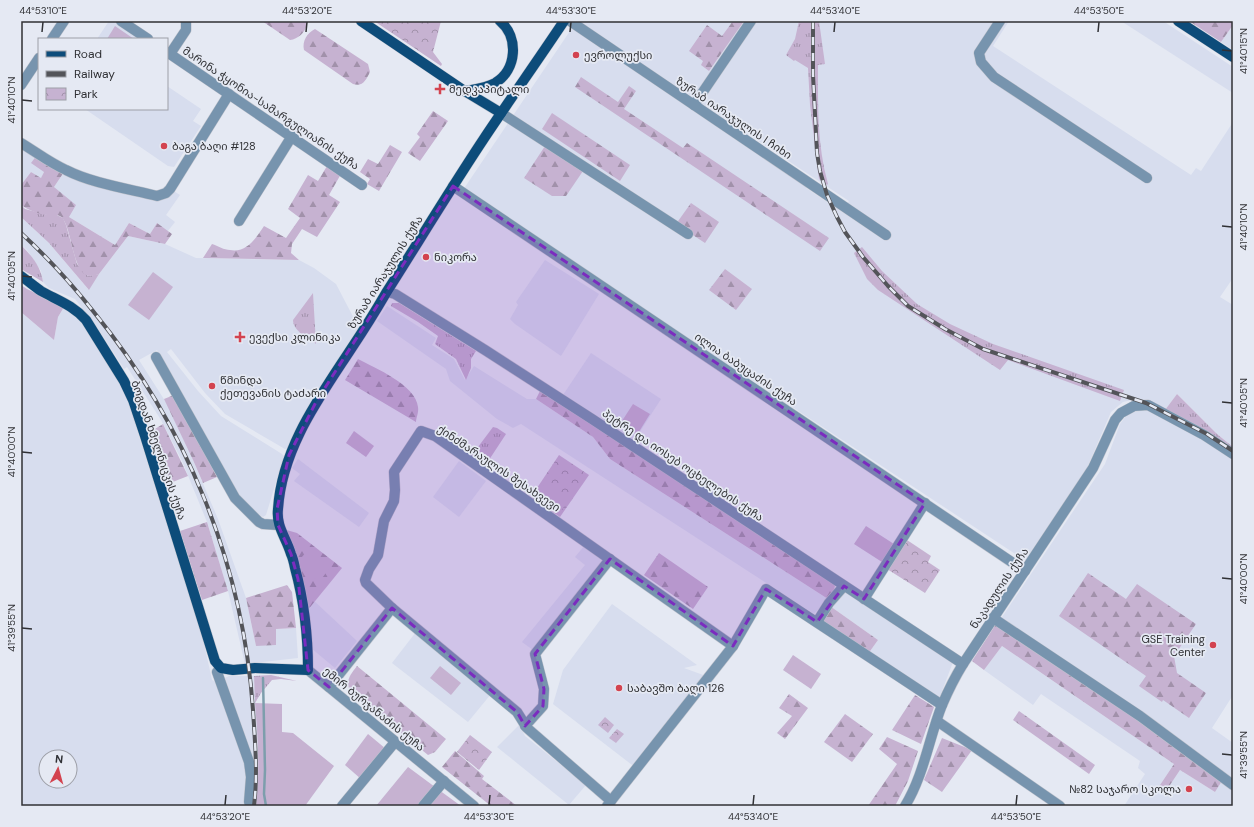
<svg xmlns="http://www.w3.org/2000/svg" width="1254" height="827" font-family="'DM Sans','Noto Sans Georgian',sans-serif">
<defs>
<pattern id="grass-tufts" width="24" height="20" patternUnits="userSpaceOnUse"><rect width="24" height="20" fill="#c6b2d1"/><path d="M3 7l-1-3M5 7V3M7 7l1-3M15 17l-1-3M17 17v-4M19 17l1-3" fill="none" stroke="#a191aa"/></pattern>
<pattern id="forest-firs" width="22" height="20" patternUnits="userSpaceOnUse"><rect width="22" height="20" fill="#c6b2d1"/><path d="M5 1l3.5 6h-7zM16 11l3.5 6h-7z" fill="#a191aa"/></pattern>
<pattern id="park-crowns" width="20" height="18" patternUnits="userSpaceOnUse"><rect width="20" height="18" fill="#c6b2d1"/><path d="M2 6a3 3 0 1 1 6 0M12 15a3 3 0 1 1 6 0" fill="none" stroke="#a191aa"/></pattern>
</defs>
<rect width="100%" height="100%" fill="#e5e9f3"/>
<g fill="#d7ddee" fill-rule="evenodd">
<path d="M109,21H115L141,39H97Z"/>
<path d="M578,21H746L694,98L582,25Z"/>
<path d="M756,21H1009L993,46L1191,175L1196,168L1201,171L1233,122V278L1220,297L1233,305V447L1217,434L1177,394L1165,410L1149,402L1136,399L1123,402L1111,412L1087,468L1026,561L463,190L572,28L807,186L806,188L883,239L847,204L849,201L701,103Z"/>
<path d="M1121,21H1163L1233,67V93Z"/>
<path d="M1233,25V50L1221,42Z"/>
<path d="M167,86L201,109L193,121L201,126L174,167L168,166L85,109H167Z"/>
<path d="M21,145L37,155L44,172L41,179L31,172L21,185Z"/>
<path d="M64,172L149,196L172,190L180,195L166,215L175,222L167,232L157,223L150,234L129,223L115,245L69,217L54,187Z"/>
<path d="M21,217L49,243L88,289L99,274L128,236L165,244L196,258L299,260L314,268L336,284L359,328L288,448L285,449L225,414L205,393L171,349L167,352L198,391L221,416L282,454L284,456L266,515L263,517L250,508L237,495L157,350L139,360L167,404L193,460L218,519L246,598L256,646L276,629L296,628L298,658L245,664L228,591L207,522L182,461L161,420L127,367L124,369L97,327L75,299L49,288L43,282L41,271L27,250L21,245Z"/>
<path d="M545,260L599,294L561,356L515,324L510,319L518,305L516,302Z"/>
<path d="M387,306L436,338L432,345L454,359L465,380L474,366L527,399H536L593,437L610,459L828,599L814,614L521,424L513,428L497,419L450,381L446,369L377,321Z"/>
<path d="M64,307L78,318L118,378L127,398L203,639L212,680L216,682L229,676H254L258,751L259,782L256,806H21V312L54,340L58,317ZM46,757H70V781H46Z"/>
<path d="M591,353L661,399L634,441L563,395Z"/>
<path d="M1149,410L1159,414L1233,458V695L1212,728L1233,743V781L1000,620L1105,464L1120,424L1126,416L1133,412Z"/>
<path d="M298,459L369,513L359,527L294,481L300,474L292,468Z"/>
<path d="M459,461L486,481L459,517L433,497Z"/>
<path d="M585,545L604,561L533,650L522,642L585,565L575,557Z"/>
<path d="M846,591L953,662L939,699L868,654L878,640L830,606Z"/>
<path d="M313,600L357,641L335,668L311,648L304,604Z"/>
<path d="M612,604L697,665L684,668L706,676L636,768L553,704L563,670Z"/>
<path d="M416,632L491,694L468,722L392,663Z"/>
<path d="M1002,646L1174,764L1158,788L1166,791L1180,770L1215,792L1222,781L1233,789V806H1124L1145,774L1138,768L1140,761L1041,694L1033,705L984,670Z"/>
<path d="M519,725L525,736L586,785L569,805L497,747Z"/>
</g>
<g fill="url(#grass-tufts)">
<path d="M799,21H819L825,64L818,65C818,105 817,145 828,184L827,185L819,179L810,105L808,68L795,60L794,61L786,55L795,39Z"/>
<path d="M21,205L25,209L48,215L55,214L63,218L66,225L77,264L88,276L99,274L89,290L49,243L21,217Z"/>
<path d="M21,245C32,256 41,267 43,282L21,269Z"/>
<path d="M862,247L882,271L917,304L950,324L993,344L1124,390L1120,401L1008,360L1000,370L878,290L867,279L854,253Z"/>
<path d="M313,293L316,344C308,338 293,331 293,320Z"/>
<path d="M392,303H399L476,351L471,359V368L466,380L456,359L435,344L438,336L418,322L391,306Z"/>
<path d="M1177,394L1217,434L1233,447V452L1165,410Z"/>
<path d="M493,427L497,428L506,434L485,466L472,455Z"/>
<path d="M271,675L297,681L281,679L272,680L261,693L255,703L254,676Z"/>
</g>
<g fill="url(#forest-firs)">
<path d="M262,21H306L307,24C305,33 298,39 290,40Z"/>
<path d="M733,21H744L709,71L701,65L703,61L689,51L707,25L722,36Z"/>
<path d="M1189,21H1233V25L1221,42Z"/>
<path d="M315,29L368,64L370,72C366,80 363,87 353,84L304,50C302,41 307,33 315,29Z"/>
<path d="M581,77L618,102L629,86L636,91L624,109L683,148L687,143L829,238L820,251L575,87Z"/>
<path d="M433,111L448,121L420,161L408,153L420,137L417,134Z"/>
<path d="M552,113L630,165L620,181L542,129Z"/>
<path d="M390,145L402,152L379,191L367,184L370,179L360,172L368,159L378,164Z"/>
<path d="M545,146L583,171L566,196H552L524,178Z"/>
<path d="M37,155L64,172L54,187L76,205L69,217L115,245L129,223L150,234L157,223L172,234L165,244L128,236L99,274C96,275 92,276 89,276C73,274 72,231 63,219C59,213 53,216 47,215C38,214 28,210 21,205V185L31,172L41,178L44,172L31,163Z"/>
<path d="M327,166L341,174L329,195L340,202L317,237L302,229L292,244L291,253L299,260L203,258L212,244C218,246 224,250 230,250C247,253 256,238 264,226L286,238L300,218L288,209L308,175L318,181Z"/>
<path d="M691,203L719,222L705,243L676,224Z"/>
<path d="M725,269L752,289L736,310L709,290Z"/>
<path d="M358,359C375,368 416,385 418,407C419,412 416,418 416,422L345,380Z"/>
<path d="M540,391L833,582L835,586L834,590L828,599L610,459L593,437L536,399Z"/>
<path d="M174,395L217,477L203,483L193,460L164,399Z"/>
<path d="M163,424L188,476L165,485L150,432Z"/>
<path d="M207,522L228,591L202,600L180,531Z"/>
<path d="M283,529L297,533L342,568L307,611Z"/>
<path d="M659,553L708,587L693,609L644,575Z"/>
<path d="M1088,573L1126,599L1137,584L1196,624L1174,656L1177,673L1206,693L1189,718L1163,700L1162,702L1139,686L1146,676L1059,616Z"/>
<path d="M287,585L292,592L296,628L276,629V645L256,646L246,598Z"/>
<path d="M830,606L878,640L868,654L820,621Z"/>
<path d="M996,624L1141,721L1222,781L1215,792L1180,770L1166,791L1158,788L1174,764L1002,646L984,670L972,661Z"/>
<path d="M357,666L446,739L435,752L428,755L350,691C345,680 351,674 357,666Z"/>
<path d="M789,694L808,708L785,739L777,733L792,716L779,708Z"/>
<path d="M915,695L934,707L921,744L892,730Z"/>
<path d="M1019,711L1095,765L1089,774L1013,720Z"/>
<path d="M845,714L873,734L852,762L824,742Z"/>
<path d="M887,737L918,751L908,781L895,806H868L897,764L879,749Z"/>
<path d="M942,738L972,750L942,792L924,780Z"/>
<path d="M455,751L484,776L482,779L517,806H491L442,767Z"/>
</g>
<g fill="url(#park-crowns)">
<path d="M374,21H441L433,52L442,64L441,66Z"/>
<path d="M559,455L589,475L560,517L531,497Z"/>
<path d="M907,540L931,556L928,562L940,570L925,593L887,569Z"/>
<path d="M605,717L614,725L608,733L598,725Z"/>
<path d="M617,729L624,734L616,743L609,738Z"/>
<path d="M470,735L492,752L479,770L457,752Z"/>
</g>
<g fill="#c6b2d1">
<path d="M115,26L134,39H107Z"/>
<path d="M153,272L173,287L149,320L128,305Z"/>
<path d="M21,285L27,289L64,307L58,317L54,340L21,312Z"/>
<path d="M633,404L650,414L637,435L620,424Z"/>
<path d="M354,431L374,446L366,457L346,443Z"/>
<path d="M544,485L568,501L559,514L535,498Z"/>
<path d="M866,526L894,544L882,562L854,544Z"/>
<path d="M307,551L329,569L319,582L296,564Z"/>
<path d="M672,566L696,582L687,596L663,580Z"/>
<path d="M793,655L821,674L811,689L783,670Z"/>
<path d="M440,666L461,683L451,695L430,678Z"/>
<path d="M255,703L282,704V732L293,733L334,766L305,806H256C260,772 258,738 255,703Z"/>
<path d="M368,734L386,749L361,779L345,765Z"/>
<path d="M408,767L435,787L420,806H376Z"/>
<path d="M439,790L461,806H427Z"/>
</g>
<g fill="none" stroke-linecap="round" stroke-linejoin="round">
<path stroke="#7d9eac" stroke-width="2.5" d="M263,678L265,770L264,794L266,806"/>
<g stroke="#c1c4cd" stroke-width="11">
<g id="minor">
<path d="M121,21L148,39"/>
<path d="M570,21L886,235"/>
<path d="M1000,21L979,53L981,62L994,77L1147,178"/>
<path d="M52,39L64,21"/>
<path d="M167,52L362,185"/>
<path d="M170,54L186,30V21"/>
<path d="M21,85L39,58"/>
<path d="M694,105L751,21"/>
<path d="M501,113L688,234"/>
<path d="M21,143C36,152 50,163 66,170C91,183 129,189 157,196L166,193L170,189L229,94"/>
<path d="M453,186L1025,571"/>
<path d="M239,221L292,136"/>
<path d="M387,292L395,294L485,350L592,419L963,664"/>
<path d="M156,357L235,498L259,522L263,524L278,525"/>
<path d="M864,599L925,503"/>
<path d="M993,618L1140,716L1233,785"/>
<path d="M817,622L829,603L844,586"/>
<path d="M221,668L217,672L249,762L251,777L249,802"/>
<path d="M308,670L474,806"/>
<path d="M329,687L392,608"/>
<path d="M937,721L1060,806"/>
<path d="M525,726L543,706L544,689L535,654L610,559"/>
<path d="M611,801L527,728L517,712L392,608L366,583L365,580L369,569L378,555L384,521L394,501L395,490L394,472L421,431L435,436L733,646"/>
<path d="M342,806L395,742"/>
<path d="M423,806L444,781"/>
<path d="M607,806L733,646L766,589L942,705"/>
<path d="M905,806C924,775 929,738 942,705C948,691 955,677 963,664L1093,468L1115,420L1121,413L1134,406L1148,405L1204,435L1233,454"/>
</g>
</g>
<g stroke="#c1c4cd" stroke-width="11">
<g id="major">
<path d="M361,21L463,90L501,113"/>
<path d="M1178,21L1233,57"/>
<path d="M465,91C476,89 486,88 495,83C517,70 519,37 500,21"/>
<path d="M21,276C28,281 34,286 41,291C57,300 73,305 86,320L124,381L133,400L145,436L215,661L221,668L233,670L255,668L308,670C308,637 304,601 295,568C294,563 293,558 291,554C286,537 276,527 278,509C282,448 319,398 351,349C363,331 375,312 386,293C419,241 451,188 485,137C511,98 538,60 564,21"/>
</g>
</g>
<use href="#minor" stroke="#7794ae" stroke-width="10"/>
<use href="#major" stroke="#0d4c7a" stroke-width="10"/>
<g stroke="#535459" stroke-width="4">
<g id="rail">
<path d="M813,21V75L817,153L820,171L827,195L837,217L845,232L863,257L888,286L908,306L945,329L983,349L1146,403L1207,434L1233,451"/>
<path d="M21,233C47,257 71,283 93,311C186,425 243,563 253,710C255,742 258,774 254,806"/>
</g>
</g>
<use href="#rail" stroke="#e5e9f3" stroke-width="2.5" stroke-dasharray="8" stroke-linecap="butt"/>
</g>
<path fill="#7b2cbf" fill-opacity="0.2" stroke="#7b2cbf" stroke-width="3" stroke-dasharray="8 5" stroke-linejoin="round" d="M453,186L925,503L864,599L844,586L817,622L766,589L733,646L610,559L535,654L544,689L543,706L525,726L517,712L392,608L329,687L308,670L298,579L291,554L278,525L277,509L289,455L316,402Z"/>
<path fill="none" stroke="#303135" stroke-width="1.5" d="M42,32L43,22M306,32L307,22M570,32L571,22M834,32L835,22M1098,32L1099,22M1222,50L1232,51M22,100L32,101M1222,226L1232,227M22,276L32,277M1222,402L1232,403M22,452L32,453M1222,578L1232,579M22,628L32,629M1222,754L1232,755M225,805L226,795M489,805L490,795M753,805L754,795M1016,805L1017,795"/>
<g fill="#d3434f" stroke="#e5e9f3" stroke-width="1.5">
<circle cx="576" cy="55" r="4"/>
<path d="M438 83h4v4h4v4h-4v4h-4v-4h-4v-4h4z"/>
<circle cx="164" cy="146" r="4"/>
<circle cx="426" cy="257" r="4"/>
<path d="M238 331h4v4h4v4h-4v4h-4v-4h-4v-4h4z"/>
<circle cx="212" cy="386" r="4"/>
<circle cx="1213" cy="645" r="4"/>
<circle cx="619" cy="688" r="4"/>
<circle cx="1189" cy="789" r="4"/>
</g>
<g text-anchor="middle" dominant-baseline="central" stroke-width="3.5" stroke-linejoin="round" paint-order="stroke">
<g font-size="11" fill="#303135" stroke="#e5e9f3" text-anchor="start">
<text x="584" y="55">ევროლუქსი</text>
<text x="449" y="89">მედკაპიტალი</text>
<text x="172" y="146">ბაგა ბაღი #128</text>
<text x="434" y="257">ნიკორა</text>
<text x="249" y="337">ევექსი კლინიკა</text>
<text x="220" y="380">წმინდა<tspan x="220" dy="13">ქეთევანის ტაძარი</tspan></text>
<text x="1205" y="639" text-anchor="end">GSE Training<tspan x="1205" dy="13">Center</tspan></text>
<text x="627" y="688">საბავშო ბაღი 126</text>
<text x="1181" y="789" text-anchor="end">№82 საჯარო სკოლა</text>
</g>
<g font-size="11" fill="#303135" stroke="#e5e9f3">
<text transform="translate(271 108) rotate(34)">მარინა ჭყონია-სამარგულიანის ქუჩა</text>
<text transform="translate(734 118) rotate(34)">ზურაბ იარაჯულის I ჩიხი</text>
<text transform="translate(385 272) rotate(-58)">ზურაბ იარაჯულის ქუჩა</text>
<text transform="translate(746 369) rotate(34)">ილია ბაბუცაძის ქუჩა</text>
<text transform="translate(159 450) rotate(71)">ბოგდან ხმელნიცკის ქუჩა</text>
<text transform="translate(683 465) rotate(34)">პეტრე და იოსებ ოცხელების ქუჩა</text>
<text transform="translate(499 468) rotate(34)">ქინძმარაულის შესახვევი</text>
<text transform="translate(999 588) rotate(-56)">ნაკადულის ქუჩა</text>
<text transform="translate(374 709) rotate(39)">ემირ ბურჯანაძის ქუჩა</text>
</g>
</g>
<rect width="1254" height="827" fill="none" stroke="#e5e9f3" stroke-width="44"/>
<rect x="38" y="38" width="130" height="72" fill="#e5e9f3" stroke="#9d9fa7"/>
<rect x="46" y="51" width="20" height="6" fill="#0d4c7a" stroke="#9d9fa7"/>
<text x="74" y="58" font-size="12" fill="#303135">Road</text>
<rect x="46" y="71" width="20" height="6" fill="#535459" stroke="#9d9fa7"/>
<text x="74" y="78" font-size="12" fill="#303135">Railway</text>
<rect x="46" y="88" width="20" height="12" fill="url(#park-crowns)" stroke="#9d9fa7"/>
<text x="74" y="98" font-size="12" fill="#303135">Park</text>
<g transform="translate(58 769) rotate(6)"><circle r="19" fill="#e5e9f3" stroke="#9d9fa7"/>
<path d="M0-3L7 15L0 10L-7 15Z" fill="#d3434f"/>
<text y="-6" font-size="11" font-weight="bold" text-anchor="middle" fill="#303135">N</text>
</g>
<rect x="22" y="22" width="1210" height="783" fill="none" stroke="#303135" stroke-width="1.5"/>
<g font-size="10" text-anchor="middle" fill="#303135">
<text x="43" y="14">44°53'10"E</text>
<text x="307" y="14">44°53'20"E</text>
<text x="571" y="14">44°53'30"E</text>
<text x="835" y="14">44°53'40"E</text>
<text x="1099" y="14">44°53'50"E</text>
<text transform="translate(1243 51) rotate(-90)" y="4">41°40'15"N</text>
<text transform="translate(11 100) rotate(-90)" y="4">41°40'10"N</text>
<text transform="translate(1243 227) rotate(-90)" y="4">41°40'10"N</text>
<text transform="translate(11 276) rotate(-90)" y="4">41°40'05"N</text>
<text transform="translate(1243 403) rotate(-90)" y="4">41°40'05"N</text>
<text transform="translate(11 452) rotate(-90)" y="4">41°40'00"N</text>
<text transform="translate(1243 579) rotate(-90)" y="4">41°40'00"N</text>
<text transform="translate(11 628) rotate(-90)" y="4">41°39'55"N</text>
<text transform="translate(1243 755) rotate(-90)" y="4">41°39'55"N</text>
<text x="225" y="820">44°53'20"E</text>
<text x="489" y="820">44°53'30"E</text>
<text x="753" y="820">44°53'40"E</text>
<text x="1016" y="820">44°53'50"E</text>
</g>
</svg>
